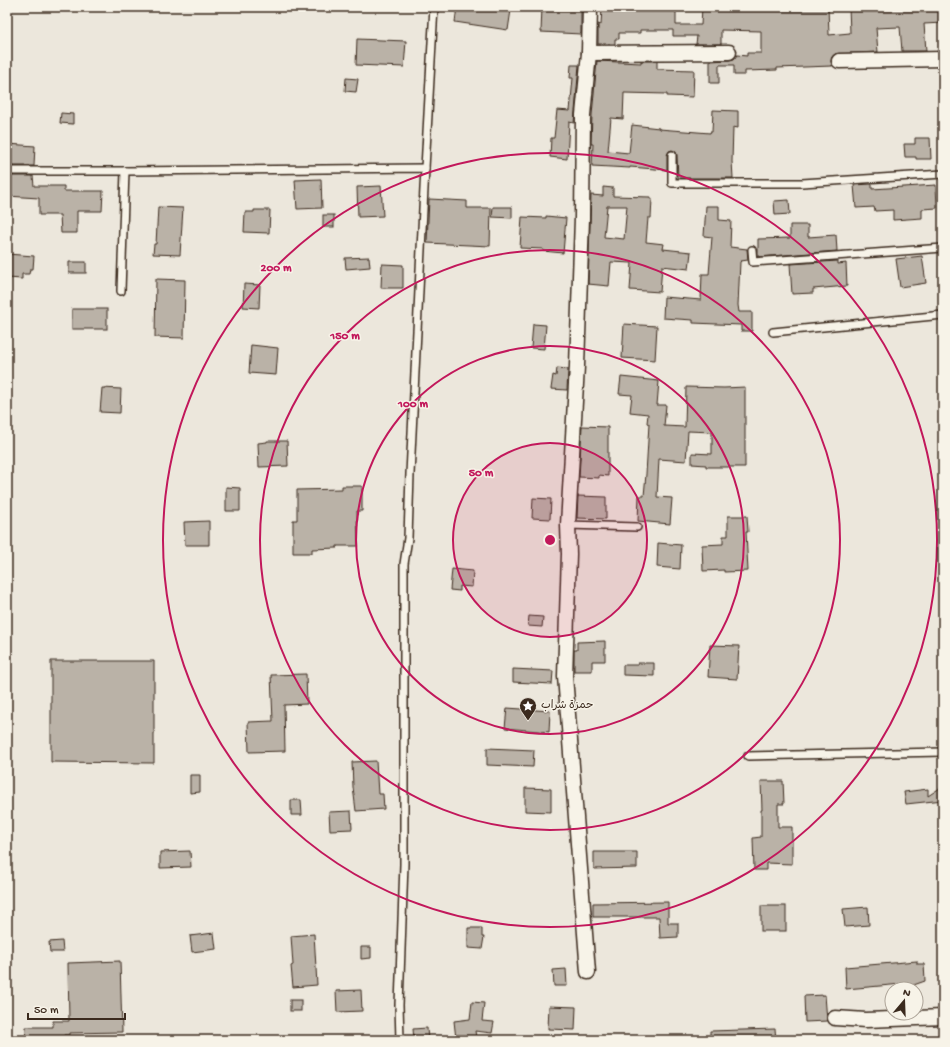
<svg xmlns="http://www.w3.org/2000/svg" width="950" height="1047" font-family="'Gochi Hand','Playpen Sans Arabic',sans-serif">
<rect width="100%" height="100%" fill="#ece7dc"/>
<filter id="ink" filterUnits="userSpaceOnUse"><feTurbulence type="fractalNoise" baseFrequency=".025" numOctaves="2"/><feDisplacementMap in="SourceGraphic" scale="8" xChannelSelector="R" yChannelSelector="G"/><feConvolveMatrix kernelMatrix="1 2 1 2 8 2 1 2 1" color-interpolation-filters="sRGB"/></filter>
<g filter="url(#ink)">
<g fill="#bab2a7" stroke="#3b2a1e" fill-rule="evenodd">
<path d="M457,7H493L511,10L508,30L455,22Z"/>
<path d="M542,7H581V34L541,32Z"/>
<path d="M602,7H676V25H701L702,7H828L829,35L850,33L849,7L943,8V23L924,24L926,51H902L900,27L876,28L878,52L835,54L832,57L831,61L832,66L777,68V70L745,71V75H734V65H719V83H710V61L729,60L734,59L737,55L747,56V53H761V31L721,30V44H696L697,36H673V30H640V33H619V39H615V44H598V24L601,25Z"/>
<path d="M357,39L406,41L404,67L356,65Z"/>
<path d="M597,61L641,63V61H657V69L694,70L693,97L667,96V94L624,93L623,119L611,118L608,151L629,153L632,125L659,128V129L710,133V132H712L713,110L738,111V128L733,127L732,161L733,178H678L677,155L676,152L672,150L669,151L667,155V170L630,167V168L592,166L593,144H591L592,115Z"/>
<path d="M571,65H579L574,123L569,122L567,159L550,157L551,138H554L557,110L570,111L573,78H570Z"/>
<path d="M346,78L358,79L356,92L345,91Z"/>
<path d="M61,113L73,114V124L60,123Z"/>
<path d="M915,138H930L931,159H916V157H905L904,144H915Z"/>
<path d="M8,144L35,146L34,166H7Z"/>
<path d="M7,176H33L34,186H64V191H103L102,211H77V233H61L60,215H39V198L7,196Z"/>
<path d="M321,179L322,208L297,209L295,180Z"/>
<path d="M872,184V189L936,185L937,208L922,209V218L893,220V210L875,211L874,207L856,208L854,185Z"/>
<path d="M381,186L383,216L358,217L357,187Z"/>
<path d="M603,187L613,188V196L650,197V199H652L651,218H648L646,242L664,244L663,249L691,252L689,269L662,266L660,292L630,290L632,263L611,262L609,286L588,284L591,195L603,196ZM607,206H627L624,239L604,237Z"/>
<path d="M429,199L467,201V208H491L490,246L427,243Z"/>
<path d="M789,200L790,214L775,215L774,201Z"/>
<path d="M706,206H719V220L731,221L730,247L747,249L748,260L741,261L740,262L738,305L739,312H752V331H741V325L693,323V320L663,318L664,297L701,300L702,274H709L712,237L704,236Z"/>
<path d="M158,207L183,208L180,255L153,254L154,244H156Z"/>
<path d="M493,207H512V218L492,217Z"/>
<path d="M254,210H270L269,233L244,232L245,212H254Z"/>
<rect x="323" y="215" width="11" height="12"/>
<path d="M546,216L566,218L563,253L543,251V249L520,248L522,217L546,218Z"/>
<path d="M790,225H808V237L836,235L837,251L758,257V239L790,238Z"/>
<path d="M7,254L34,256L33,269H30L29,274H22V279L7,278Z"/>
<path d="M922,256L926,283L900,287L896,259Z"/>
<path d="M369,257L370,267L346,269L345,258Z"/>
<path d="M838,261V264L846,263L847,286L813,289V293L792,294L790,264Z"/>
<rect x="69" y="262" width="17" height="11"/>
<path d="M382,264L403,265V288H381Z"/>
<path d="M156,279L185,280L184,338L155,337Z"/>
<path d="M244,284L260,285L259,308L243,307Z"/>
<rect x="72" y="309" width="35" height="20"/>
<path d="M533,324L546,325L544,349L531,348Z"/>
<path d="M624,324L657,326L655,360L622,358Z"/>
<path d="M251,345L278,348L276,375L249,373Z"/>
<path d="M557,368L568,369L567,390L551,389L553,375L556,376Z"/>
<path d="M621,377L659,381L657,405H666L664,426L685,427L686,387L724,388L745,387V467H706V465L692,464V453L712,454V432L688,431L686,461L659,459L657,497L672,498L670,524L638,521L639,496H644L646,474L649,424L647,423L648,414L630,412L632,395L619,394Z"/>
<path d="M102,388L121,389L120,413L100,412Z"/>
<path d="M582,426L608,427V476L599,475V478L579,477Z"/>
<path d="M267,441H287L288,466L259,467L258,443L267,442Z"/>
<path d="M342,486H362V511H357L358,546H337V548L312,549V553H293V520H297V490L342,489Z"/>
<path d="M226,487L240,488V511H226Z"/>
<path d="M578,496L606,497V519L577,518Z"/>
<path d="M533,498L551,499L550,519L532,518Z"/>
<path d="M728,516H747L748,532H746L748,571L724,572V570L703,571L702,545L723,544V536H728Z"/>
<path d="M209,521V545H185L184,522Z"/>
<path d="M658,543L681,545L680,569L657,567Z"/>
<path d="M452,569L473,571L472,587L460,586V591L450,590Z"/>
<path d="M529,616L543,617L542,627L528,626Z"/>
<path d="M605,641V661H592V671H574V650H577V642Z"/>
<path d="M710,645L739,646L737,679L708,677Z"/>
<path d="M51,661H154V763L51,762Z"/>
<path d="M638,663H654V676L623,675V665H638Z"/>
<path d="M513,669L553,671L552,684L513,682Z"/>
<path d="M306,674L307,704L284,705L285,751L249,752L248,722L273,721L271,675Z"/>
<path d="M507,708L550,711L549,732L505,728Z"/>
<path d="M487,748L534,750L533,767L487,765Z"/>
<path d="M376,761L378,794H383L384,809L356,811L353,787L352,762Z"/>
<path d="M190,775H200V792L190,793Z"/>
<path d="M761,781H783L784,804H778V827H792V864L766,863V870H754L753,838L761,837V810H762Z"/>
<path d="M943,786V800L906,804L904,792L928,789V796Z"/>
<path d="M525,788L551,789V812L525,811Z"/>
<path d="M291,800H301L302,815H291Z"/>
<path d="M351,811L352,829L330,830L329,812Z"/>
<path d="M190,851L191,867L160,868V852Z"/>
<path d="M594,852H637V868L594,869Z"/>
<path d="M668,902V923H678V937L660,938L659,917H593V903Z"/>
<rect x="761" y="906" width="25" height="25"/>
<path d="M868,907L869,925L845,927L843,909Z"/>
<path d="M468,928H482V937H484L482,949L468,948Z"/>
<path d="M214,933L216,949L192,952L190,936Z"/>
<path d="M314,934L317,985L293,987L291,966L293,965L291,936Z"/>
<path d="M62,941L63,952H50L49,942Z"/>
<path d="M361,947H371V958L361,959Z"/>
<path d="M120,961L122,1032L69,1033V1035H64V1040H25L26,1027H53V1021H69L68,963Z"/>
<path d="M917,961V964H924L925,981L908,987L902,984L846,989L845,967Z"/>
<path d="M566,969L567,986H554L553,970Z"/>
<path d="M361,990L362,1011L337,1012L336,991Z"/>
<path d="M825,995L827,1021L805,1022L804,996Z"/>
<rect x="290" y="1000" width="11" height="11"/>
<path d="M472,1002L484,1003L482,1021L494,1022L492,1033L475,1031L476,1037L456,1039L454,1021L470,1019Z"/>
<path d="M549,1006L576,1007L575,1030L548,1029Z"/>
<path d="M427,1028L428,1040H414L413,1029Z"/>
<path d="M775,1029L776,1040H710V1031Z"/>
</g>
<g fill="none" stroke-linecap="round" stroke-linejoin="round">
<g stroke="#3b2a1e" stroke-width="10">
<g id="lane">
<path d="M672,155V183H802L943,174"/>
<path d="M425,168L434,7"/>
<path d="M7,171H125L425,168L410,474L408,538L404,564V864L399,1005L400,1040"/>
<path d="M752,250L753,262L943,248"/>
<path d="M121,291L125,171"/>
<path d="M773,332L943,315"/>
<path d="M568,525L637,527"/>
<path d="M748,756L943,752"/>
</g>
</g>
<g stroke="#3b2a1e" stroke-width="17">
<g id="street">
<path d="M589,53L729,52"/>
<path d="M839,61L943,59"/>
<path d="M588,972L565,676L569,554L568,525L577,366L582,218L583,115L589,53L590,7"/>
<path d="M835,1018L866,1020L943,1017"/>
</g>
</g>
<use href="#lane" stroke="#f7f3e8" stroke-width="7"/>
<use href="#street" stroke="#f7f3e8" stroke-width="14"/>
</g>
</g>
<circle cx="550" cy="540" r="97" fill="#c2185b" fill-opacity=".12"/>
<g fill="none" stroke="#c2185b" stroke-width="2">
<circle cx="550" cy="540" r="97"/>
<circle cx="550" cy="540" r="194"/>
<circle cx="550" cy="540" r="290"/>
<circle cx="550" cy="540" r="387"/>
</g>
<defs>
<g id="sight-pin" transform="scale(0.9)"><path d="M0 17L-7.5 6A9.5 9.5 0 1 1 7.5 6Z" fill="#3b2a1e" stroke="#f7f3e8"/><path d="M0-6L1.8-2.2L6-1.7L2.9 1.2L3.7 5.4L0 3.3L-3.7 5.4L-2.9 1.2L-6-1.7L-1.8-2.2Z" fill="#fff"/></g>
</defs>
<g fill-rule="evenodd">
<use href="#sight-pin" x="528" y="706"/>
</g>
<g text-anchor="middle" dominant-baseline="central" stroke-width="3" stroke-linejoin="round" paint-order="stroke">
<g font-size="11" fill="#3b2a1e" stroke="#f7f3e8" text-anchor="start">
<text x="541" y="706">حمزة شراب</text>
</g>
</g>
<circle cx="550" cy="540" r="6" fill="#c2185b" stroke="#f7f3e8" stroke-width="2"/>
<g font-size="12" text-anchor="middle" font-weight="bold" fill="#c2185b" stroke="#f7f3e8" stroke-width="3" stroke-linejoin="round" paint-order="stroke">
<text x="276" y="271">200 m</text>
<text x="345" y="339">150 m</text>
<text x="413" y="407">100 m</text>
<text x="481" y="476">50 m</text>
</g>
<rect width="950" height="1047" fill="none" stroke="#f7f3e8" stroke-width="24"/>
<rect x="12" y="12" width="926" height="1023" fill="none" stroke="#3b2a1e" stroke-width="1.5" filter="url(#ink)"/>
<g transform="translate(904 1001) rotate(19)"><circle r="19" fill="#f7f3e8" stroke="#aca397"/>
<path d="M0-3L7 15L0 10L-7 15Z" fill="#3b2a1e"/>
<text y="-6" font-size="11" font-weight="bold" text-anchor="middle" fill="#3b2a1e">N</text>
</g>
<path d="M28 1013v6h97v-6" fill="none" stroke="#3b2a1e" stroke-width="2"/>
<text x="34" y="1013" font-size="12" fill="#3b2a1e" stroke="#f7f3e8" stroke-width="3" paint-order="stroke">50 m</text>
</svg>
